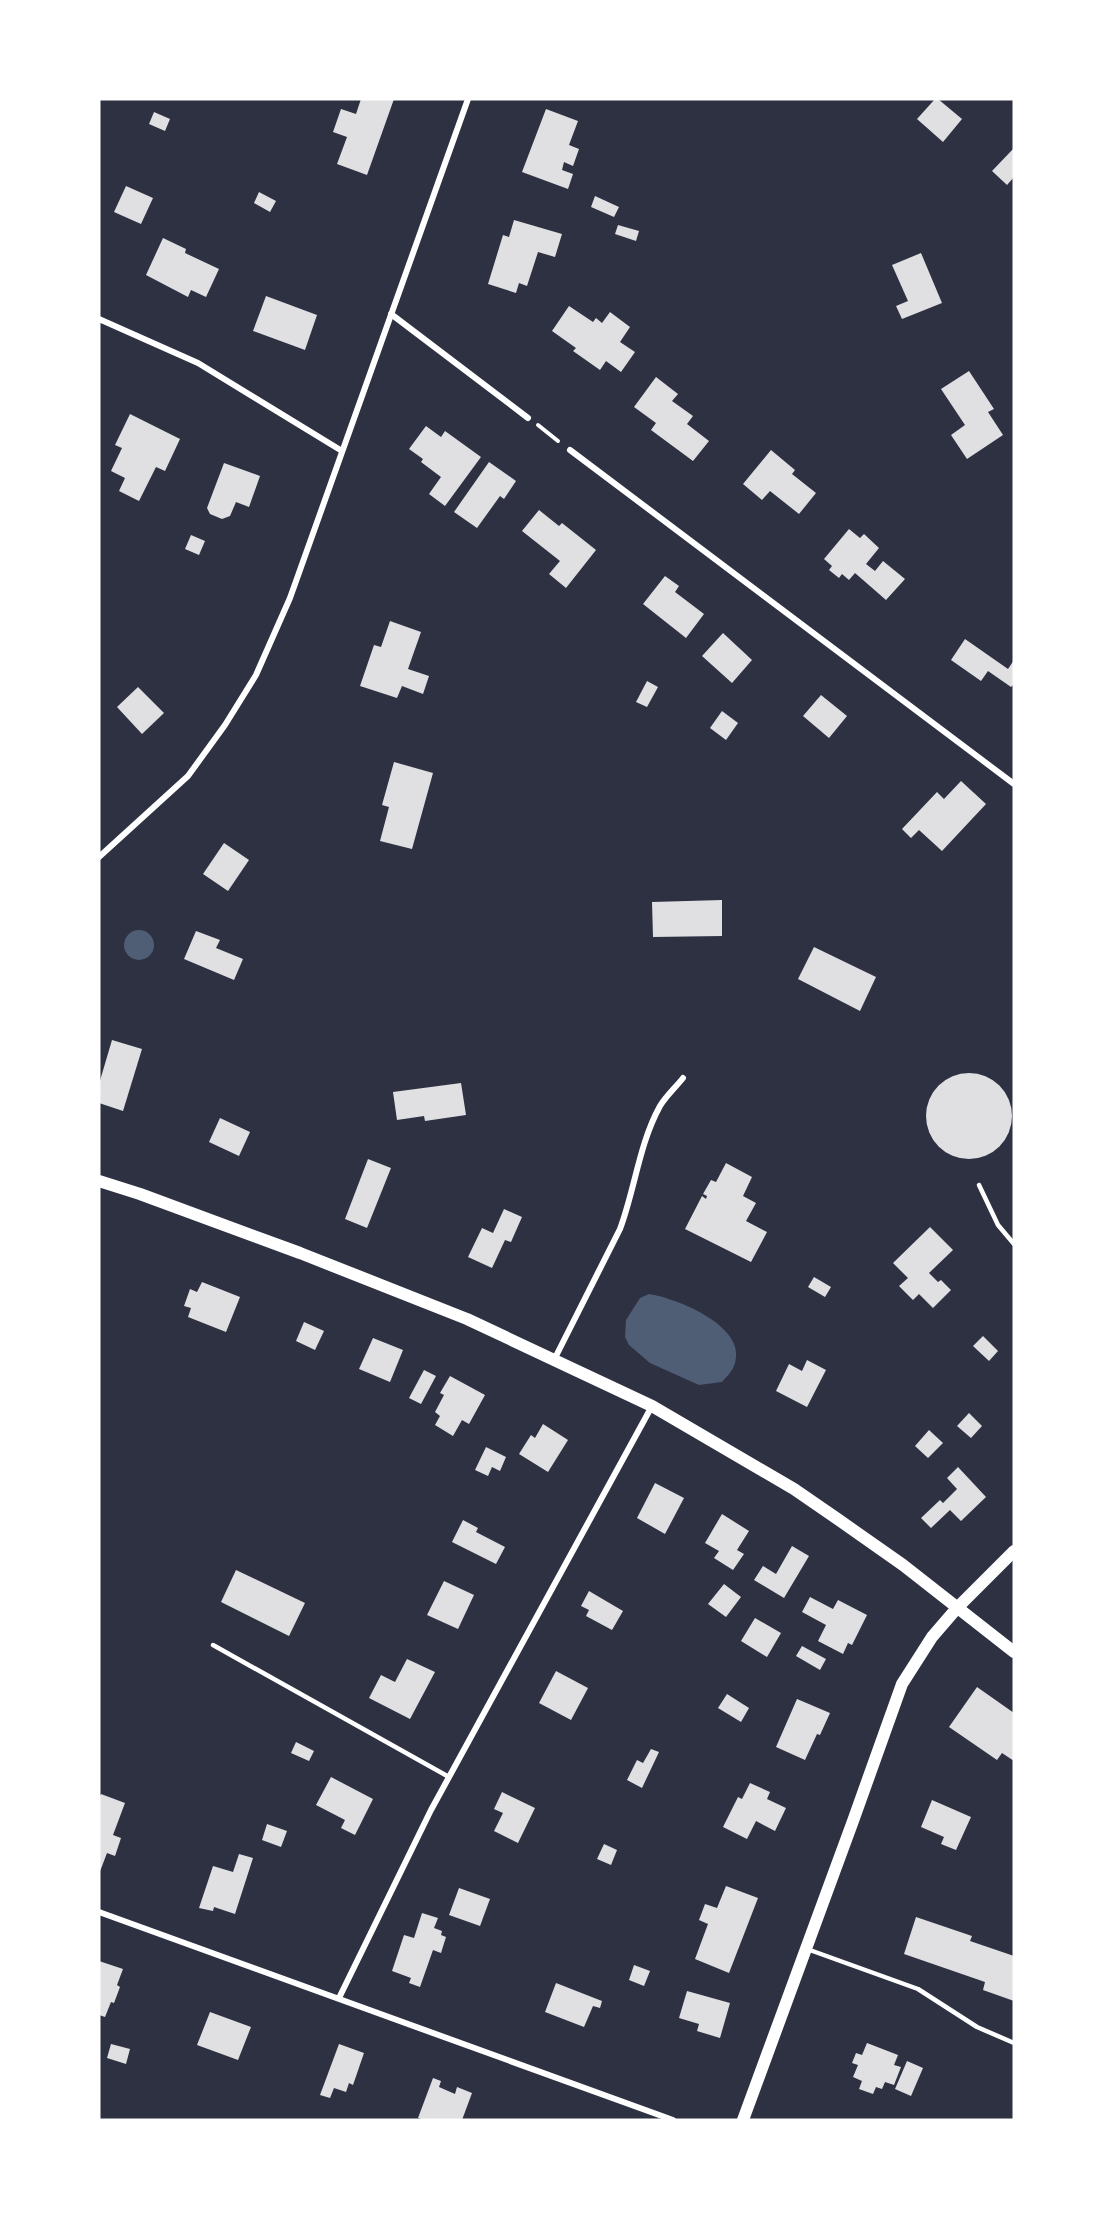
<svg xmlns="http://www.w3.org/2000/svg" width="1113" height="2219" font-family="'Asap Condensed',sans-serif">
<rect width="100%" height="100%" fill="#2d3142"/>
<g fill="#4f5d75">
<circle cx="139" cy="945" r="15"/>
<path d="M649,1294C676,1298 747,1326 735,1363C733,1371 727,1376 722,1382L699,1385L650,1363L629,1345L625,1337L626,1320L640,1298Z"/>
</g>
<g fill="#e0e0e3">
<path d="M361,99H394L367,175L337,164L347,137L333,132L341,109L356,114Z"/>
<path d="M935,99H938L962,119L943,142L917,119Z"/>
<path d="M546,109L578,121L569,145L579,149L573,166L564,162L562,170L573,174L568,189L522,172Z"/>
<path d="M154,112L170,119L165,131L149,124Z"/>
<path d="M1014,148V177L1007,185L992,171Z"/>
<path d="M126,186L153,198L141,224L114,212Z"/>
<path d="M259,192L276,201L270,212L254,203Z"/>
<path d="M595,196L619,207L614,217L591,207Z"/>
<path d="M514,220L562,234L555,257L538,252L527,286L519,283L516,293L488,284L503,235L509,237Z"/>
<path d="M618,225L639,231L636,241L615,234Z"/>
<path d="M163,238L186,249L185,253L219,269L206,297L191,290L188,297L146,275Z"/>
<path d="M921,253L942,303L902,319L896,306L908,301L892,265Z"/>
<path d="M266,296L317,315L305,350L253,331Z"/>
<path d="M569,306L593,322L596,318L602,323L610,312L630,327L620,342L635,352L621,372L606,361L600,370L573,351L576,348L552,331Z"/>
<path d="M969,371L994,409L988,412L1003,435L967,459L951,435L965,425L941,389Z"/>
<path d="M656,377L678,394L672,401L693,416L687,424L709,441L693,461L651,430L656,423L634,407Z"/>
<path d="M130,414L180,439L165,471L156,467L139,501L119,491L125,478L111,471L122,448L115,445Z"/>
<path d="M426,426L441,437L445,431L481,457L445,506L429,494L441,477L421,462L423,459L409,449Z"/>
<path d="M771,450L795,470L792,474L816,493L799,514L770,491L762,500L743,484Z"/>
<path d="M489,462L516,481L504,499L500,496L477,528L454,512Z"/>
<path d="M224,463L260,476L249,507L236,502L230,516L222,519L210,514L207,508Z"/>
<path d="M539,510L559,526L562,523L596,550L566,588L549,574L560,561L522,531Z"/>
<path d="M849,529L860,538L864,534L879,548L866,564L875,571L883,561L905,579L886,600L855,573L849,580L842,574L839,578L829,570L832,566L824,559Z"/>
<path d="M191,535L205,541L199,555L185,549Z"/>
<path d="M665,576L679,586L675,592L704,614L686,638L643,604Z"/>
<path d="M390,621L421,632L408,669L429,676L423,694L402,686L397,698L360,686L374,645L381,647Z"/>
<path d="M723,633L752,660L732,683L702,656Z"/>
<path d="M965,639L1008,669L1014,660V684L1011,687L988,671L981,681L951,660Z"/>
<path d="M647,681L658,687L647,707L636,702Z"/>
<path d="M138,687L164,713L142,734L117,707Z"/>
<path d="M821,695L847,716L829,738L803,716Z"/>
<path d="M722,711L738,723L726,740L710,728Z"/>
<path d="M394,762L433,773L412,849L380,841L389,807L382,805Z"/>
<path d="M961,781L986,804L942,851L919,830L911,838L902,829L937,792L944,799Z"/>
<path d="M224,843L249,860L228,891L203,874Z"/>
<path d="M722,900V936L653,937L652,902Z"/>
<path d="M196,931L220,940L216,948L243,959L234,980L184,959Z"/>
<path d="M814,947L876,977L860,1011L798,979Z"/>
<path d="M112,1040L142,1049L123,1111L99,1103V1084Z"/>
<circle cx="969" cy="1116" r="43"/>
<path d="M461,1083L466,1115L425,1121L424,1116L397,1120L393,1092Z"/>
<path d="M220,1118L250,1132L239,1156L209,1142Z"/>
<path d="M368,1159L391,1168L367,1228L345,1219Z"/>
<path d="M726,1163L752,1177L743,1196L756,1203L746,1221L767,1232L751,1262L685,1229L702,1196L706,1199L707,1196L703,1194L711,1180L716,1182Z"/>
<path d="M504,1209L522,1217L511,1242L505,1240L492,1268L468,1257L482,1228L493,1233Z"/>
<path d="M930,1227L953,1250L929,1273L938,1282L941,1280L951,1290L933,1308L919,1294L913,1300L899,1286L908,1278L893,1263Z"/>
<path d="M814,1277L831,1287L825,1297L808,1287Z"/>
<path d="M202,1282L240,1297L226,1332L188,1317L191,1308L184,1306L190,1289L197,1292Z"/>
<path d="M304,1322L324,1331L315,1350L296,1341Z"/>
<path d="M983,1336L998,1351L989,1361L973,1346Z"/>
<path d="M373,1338L403,1350L390,1382L359,1369Z"/>
<path d="M807,1360L826,1370L807,1407L776,1391L789,1364L802,1371Z"/>
<path d="M424,1370L436,1376L421,1404L409,1398Z"/>
<path d="M450,1376L485,1395L469,1424L462,1420L453,1436L435,1425L440,1416L435,1412L444,1395L440,1393Z"/>
<path d="M969,1413L982,1426L971,1438L957,1426Z"/>
<path d="M543,1424L568,1440L548,1472L519,1454L531,1435L535,1438Z"/>
<path d="M929,1430L943,1443L928,1458L915,1446Z"/>
<path d="M486,1447L506,1457L500,1471L492,1467L488,1476L475,1470Z"/>
<path d="M958,1467L986,1497L961,1521L950,1510L931,1528L921,1518L940,1500L943,1503L957,1489L947,1478Z"/>
<path d="M655,1483L684,1498L665,1534L637,1518Z"/>
<path d="M722,1514L749,1531L737,1550L744,1554L733,1570L714,1558L719,1551L705,1543Z"/>
<path d="M463,1520L478,1528L476,1532L505,1547L496,1564L452,1542Z"/>
<path d="M792,1546L809,1556L784,1598L754,1580L763,1566L776,1574Z"/>
<path d="M236,1570L305,1603L289,1636L221,1602Z"/>
<path d="M444,1581L474,1595L458,1629L427,1615Z"/>
<path d="M724,1584L741,1597L726,1617L708,1604Z"/>
<path d="M589,1591L623,1611L612,1630L586,1616L589,1610L581,1606Z"/>
<path d="M810,1597L833,1609L838,1600L867,1615L852,1645L848,1643L843,1654L818,1641L826,1625L802,1612Z"/>
<path d="M755,1618L781,1633L767,1657L741,1641Z"/>
<path d="M802,1646L826,1659L820,1670L796,1656Z"/>
<path d="M407,1659L435,1672L410,1719L369,1698L381,1675L395,1682Z"/>
<path d="M556,1671L588,1688L571,1720L539,1703Z"/>
<path d="M977,1687L1014,1713V1761L1002,1753L997,1760L949,1727Z"/>
<path d="M727,1694L749,1708L741,1722L718,1708Z"/>
<path d="M797,1699L830,1713L820,1735L817,1734L805,1760L776,1747Z"/>
<path d="M296,1742L314,1751L309,1761L291,1753Z"/>
<path d="M651,1749L659,1752L642,1788L627,1780L637,1760L643,1763Z"/>
<path d="M331,1777L373,1799L355,1835L341,1828L345,1820L316,1805Z"/>
<path d="M750,1783L770,1792L767,1799L786,1808L775,1831L756,1821L747,1839L723,1827L738,1797L742,1799Z"/>
<path d="M502,1792L535,1808L518,1843L494,1831L503,1813L494,1809Z"/>
<path d="M101,1794L125,1803L113,1835L121,1838L115,1856L107,1853L99,1874V1798Z"/>
<path d="M932,1800L971,1817L956,1850L941,1844L944,1837L921,1827Z"/>
<path d="M267,1824L287,1831L281,1847L262,1840Z"/>
<path d="M604,1844L617,1850L611,1865L597,1859Z"/>
<path d="M239,1854L253,1858L235,1914L214,1907L213,1911L199,1908L213,1866L233,1872Z"/>
<path d="M726,1886L758,1898L729,1973L695,1959L708,1924L699,1920L705,1904L717,1908Z"/>
<path d="M459,1888L490,1899L480,1926L449,1915Z"/>
<path d="M422,1913L438,1918L434,1928L442,1931L441,1935L446,1937L441,1953L433,1950L420,1987L409,1983L411,1978L392,1971L404,1935L414,1938Z"/>
<path d="M916,1917L972,1936L970,1941L1014,1956V2001L983,1990L985,1982L904,1954Z"/>
<path d="M99,1961L123,1969L117,1985L120,1987L114,2003L111,2002L105,2017L99,2015Z"/>
<path d="M634,1965L650,1971L644,1986L629,1980Z"/>
<path d="M556,1983L602,2001L600,2008L593,2006L584,2027L545,2012Z"/>
<path d="M687,1991L730,2003L720,2038L697,2031L699,2024L679,2018Z"/>
<path d="M210,2012L251,2027L238,2060L197,2045Z"/>
<path d="M867,2043L898,2055L894,2065L901,2067L894,2085L885,2082L882,2089L876,2087L873,2094L859,2089L862,2081L853,2077L858,2065L852,2063L856,2053L862,2055Z"/>
<path d="M111,2044L130,2049L126,2064L107,2058Z"/>
<path d="M339,2044L364,2053L353,2085L349,2083L346,2092L334,2088L330,2098L320,2095Z"/>
<path d="M907,2061L923,2068L911,2096L895,2089Z"/>
<path d="M433,2078L441,2081L439,2087L455,2094L457,2087L472,2093L462,2120H424L418,2118Z"/>
</g>
<g fill="none" stroke-linecap="round" stroke-linejoin="round">
<path stroke="#fff" stroke-width="4" d="M538,425L558,441"/>
<g stroke="#fff" stroke-width="4.5">
<path d="M979,1185L998,1225L1014,1244"/>
<path d="M213,1645L449,1777"/>
<path d="M807,1949L918,1989L977,2027L1014,2043"/>
</g>
<g stroke="#fff" stroke-width="6">
<path d="M391,314L528,418"/>
<path d="M99,319L198,363L342,451"/>
<path d="M570,450L1014,784"/>
<path d="M99,857L188,776L225,725L256,675L290,598L468,99"/>
<path d="M554,1360L620,1229C635,1189 639,1144 660,1106C666,1096 676,1087 683,1078"/>
<path d="M99,1912L673,2120"/>
<path d="M339,1998L431,1810L652,1406"/>
</g>
<g stroke="#fff" stroke-width="12">
<path d="M99,1181L140,1194L300,1253L467,1319L652,1406L794,1489L839,1520L903,1565L1014,1652"/>
<path d="M743,2120L853,1821L902,1684L932,1637L957,1608L1014,1551"/>
</g>
</g>
<rect width="1113" height="2219" fill="none" stroke="#ffffff" stroke-width="201"/>
</svg>
